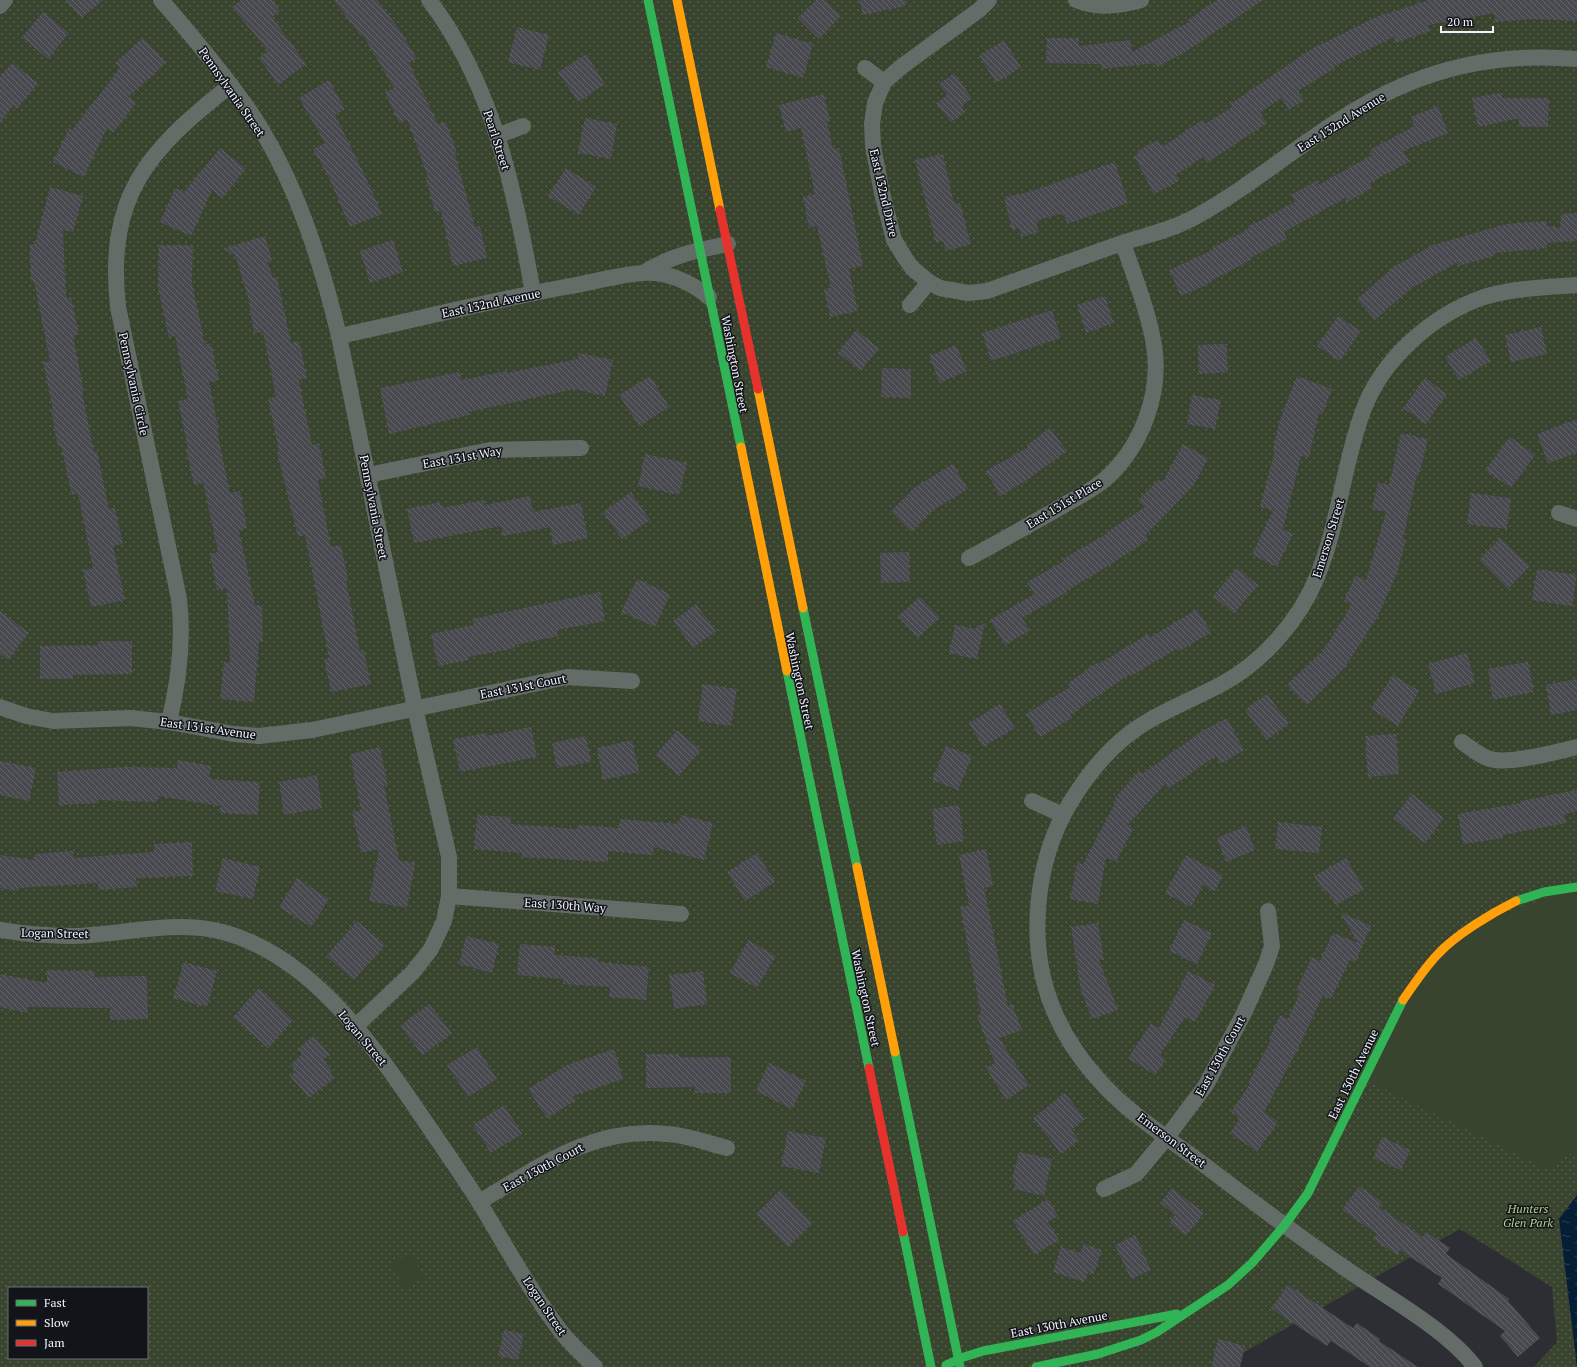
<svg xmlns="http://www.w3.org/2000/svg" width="1577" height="1367" font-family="'PT Serif',serif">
<defs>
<pattern id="green-dots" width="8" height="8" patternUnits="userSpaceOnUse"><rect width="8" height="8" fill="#39442e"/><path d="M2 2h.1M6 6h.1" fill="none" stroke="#56604d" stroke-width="1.8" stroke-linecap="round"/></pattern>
<pattern id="water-ripples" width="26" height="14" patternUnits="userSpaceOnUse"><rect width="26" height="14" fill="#051e36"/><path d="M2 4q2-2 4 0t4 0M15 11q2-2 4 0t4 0" fill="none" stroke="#2a3f54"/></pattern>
<pattern id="building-back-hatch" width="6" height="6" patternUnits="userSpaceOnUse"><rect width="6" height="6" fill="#494a50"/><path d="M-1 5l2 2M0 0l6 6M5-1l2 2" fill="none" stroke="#64656a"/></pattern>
</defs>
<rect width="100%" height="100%" fill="#2c2e34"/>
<path fill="url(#green-dots)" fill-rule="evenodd" d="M0,0H1577V1367H1534L1557,1342L1552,1287L1460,1229L1218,1367H0ZM9,1288H147V1358H9Z"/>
<g fill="#39442e">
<path d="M1577,887V1150L1546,1169L1364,1079L1401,1003L1479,922Z"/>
<path d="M410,1253L425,1277L405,1289L391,1265Z"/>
</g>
<path fill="url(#water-ripples)" d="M1577,1195V1367L1559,1219Z"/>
<g fill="url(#building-back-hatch)">
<path d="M66,0H103L82,18Z"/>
<path d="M241,0H272L280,11L272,17L306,64L278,85L259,58L268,51L232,7Z"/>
<path d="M334,0H377L400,30L417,59L409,63L438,124L446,122L457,153L455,154L475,227L480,226L487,258L453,266L441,211L435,212L426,180H429L407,119L399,123L385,92L394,88L363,35L361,36Z"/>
<path d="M816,0H825L841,16L819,39L798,18Z"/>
<path d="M859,0H905V6L863,15Z"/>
<path d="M1217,0H1263L1185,52L1158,67L1155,63L1102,69L1101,64L1046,63L1047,38H1079V46L1131,40L1132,52L1189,22L1188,20Z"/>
<path d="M1429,0H1577V21L1534,19L1495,22V13L1428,25L1430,31L1396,43L1394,37L1334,66L1335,68L1298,91L1304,100L1289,110L1281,98L1260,113L1267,123L1207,163L1203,157L1176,175L1179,181L1154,194L1134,156L1139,154L1137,151L1158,140L1162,147L1202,120L1205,124L1232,107L1230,104L1319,44L1320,45L1376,17Z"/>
<path d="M43,12L69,33L48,59L22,37Z"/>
<path d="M517,27L549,35L540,70L508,62Z"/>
<path d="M776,33L813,44L803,78L766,67Z"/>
<path d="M143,38L166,63L128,97L136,103L113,133L107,128L84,177L53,162L69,128L72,130L120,68L115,63Z"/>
<path d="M1004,40L1021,67L996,83L979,56Z"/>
<path d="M586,54L605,84L578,102L558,72Z"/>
<path d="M12,63L38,83L17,109L13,106L0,123V77Z"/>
<path d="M954,73L972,98L961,107L965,112L951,122L936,103L947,95L939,84Z"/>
<path d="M329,80L345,109L335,115L368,182L382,214L350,227L329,178L313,149L325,143L299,98Z"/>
<path d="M1501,93L1502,98H1549L1548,127H1519V118L1478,127L1472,98Z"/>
<path d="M824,94L830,121L827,122L833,149L839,148L863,266L849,269L858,311L830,317L824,289L831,288L817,226L809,228L803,197L815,194L801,128L786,132L779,105Z"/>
<path d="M1438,106L1448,133L1403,151L1410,161L1370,183L1372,188L1347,202L1345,198L1284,232L1287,239L1250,258L1251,260L1207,283L1208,284L1181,296L1169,270L1213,250L1212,248L1249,229L1248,227L1295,202L1291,195L1316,181L1318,185L1372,155L1370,150L1414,126L1411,117Z"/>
<path d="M585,118L617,124L611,159L578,153Z"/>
<path d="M220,148L246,169L222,198L212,190L191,236L160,222L175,188L184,192Z"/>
<path d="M943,154L954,204L960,203L971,244L946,251L943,241L936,243L915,160Z"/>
<path d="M1115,162L1128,203L1067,224L1063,213L1036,221L1039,232L1021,237L1019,228L1012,230L1004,197L1029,192Z"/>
<path d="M566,168L596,187L579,215L548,196Z"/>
<path d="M50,187L83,196L73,232L63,230L66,299L71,297L79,334L73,336L84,392H82L94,452L97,451L109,509L115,508L123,544L113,546L125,600L91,607L83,570L93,568L78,493L72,495L61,446L58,447L51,410L53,409L43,362L50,361L34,281L31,282L30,244H35Z"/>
<path d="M1577,213V241L1547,243V248L1494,253V256L1459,266L1458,262L1410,289L1375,320L1357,299L1395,266L1433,245L1506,224L1547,221V226L1560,228L1561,214Z"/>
<path d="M265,236L272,260L267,262L273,278L277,277L291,343L299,341L307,378L299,380L312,445L319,443L326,478L318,480L331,547L341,545L348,580L346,581L360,651H364L371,684L331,692L324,659L329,658L305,535L298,537L277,452H279L268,398L276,397L263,332L254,333L248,297L235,255L222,249Z"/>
<path d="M393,240L403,272L370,283L360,251Z"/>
<path d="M159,245H193L192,283L205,345L211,343L219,380L209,382L219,431H217L230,493L240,491L247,528L239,530L255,605H262L263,642H259L254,702L220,699L224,662H230L227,588L217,590L210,554L218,552L203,483L194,485L186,449L188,448L178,401L188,399L175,336L169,338L158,287Z"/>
<path d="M1105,296L1114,323L1086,333L1077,305Z"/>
<path d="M1052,310L1061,338L991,361L982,333Z"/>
<path d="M1338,316L1361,331L1340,361L1317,346Z"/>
<path d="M1541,327L1547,354L1511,362L1505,335Z"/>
<path d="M856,330L879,348L861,371L838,353Z"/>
<path d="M1476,338L1491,361L1459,380L1445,357Z"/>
<path d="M1227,344L1228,372L1199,374L1198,345Z"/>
<path d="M956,345L967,371L940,383L929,356Z"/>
<path d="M579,353L613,360L605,396L575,389L468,412L469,415L389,434L380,388L460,372L461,380L507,371V373L578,359Z"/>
<path d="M882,368L911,369V398L881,397Z"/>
<path d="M650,376L669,407L639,426L619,395Z"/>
<path d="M1297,376L1332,389L1322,415L1319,413L1309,457L1301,456L1283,529L1293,534L1277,567L1252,555L1273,510L1260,507L1275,450L1273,449L1279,422Z"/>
<path d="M1425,378L1447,394L1426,424L1403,408Z"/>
<path d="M1192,395L1221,400L1215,429L1187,424Z"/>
<path d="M1577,419V453L1548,463L1537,434Z"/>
<path d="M1050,428L1067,451L1024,482L1000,496L986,471L1028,447L1027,445Z"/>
<path d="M1401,433L1428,439L1419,475L1417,474L1403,539L1406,540L1397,573L1378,616L1345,667L1307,705L1287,685L1323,651L1352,604L1344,601L1355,576L1366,580L1386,512L1372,509L1378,482L1389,485Z"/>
<path d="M1510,437L1535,455L1511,488L1485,470Z"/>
<path d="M1183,444L1208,458L1194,485L1145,536L1148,540L1100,571L1066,591L1067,592L1022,618L1030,630L1005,645L990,620L1034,594L1027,582L1064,561L1063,559L1108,533L1107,532L1145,507L1138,501L1158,480L1162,483Z"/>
<path d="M645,454L687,463L679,495L638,486Z"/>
<path d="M953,464L968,489L932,511L911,532L891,511L915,487Z"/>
<path d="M631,492L650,520L622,539L603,512Z"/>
<path d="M1471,493L1511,498L1507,529L1467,524Z"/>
<path d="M530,496L533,512L581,503L588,538L553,545L550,527L503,536L501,526L414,543L407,509L440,502L442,508L484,500L485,505Z"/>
<path d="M1500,538L1530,566L1508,589L1479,560Z"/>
<path d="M909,552L910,582L881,583L880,553Z"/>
<path d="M1237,568L1258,585L1234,614L1213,596Z"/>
<path d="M1537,569L1577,575L1572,606L1532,600Z"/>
<path d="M637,579L670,594L655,627L621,612Z"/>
<path d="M600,592L605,621L557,630L558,636L515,645V648L468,657L469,660L438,666L431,634L474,625L472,619Z"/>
<path d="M920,597L940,618L918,637L898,616Z"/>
<path d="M696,604L716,631L693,648L673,621Z"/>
<path d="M1197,609L1211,632L1180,651L1178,648L1131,676L1130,674L1070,715L1072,718L1040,737L1026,714L1070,687L1068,683L1098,662L1099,664L1148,634L1151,637Z"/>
<path d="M0,611L29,633L8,660L0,654Z"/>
<path d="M985,623L977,659L949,653L955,625L974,629Z"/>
<path d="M98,641H132V674L73,675V679H40V646L98,645Z"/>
<path d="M1467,653L1475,683L1436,694L1428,664Z"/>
<path d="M1528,662L1534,692L1493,700L1488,669Z"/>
<path d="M1393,675L1419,691L1398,726L1371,709Z"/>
<path d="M1577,679V710L1551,715L1546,685Z"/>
<path d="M703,684L737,689L731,726L698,721Z"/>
<path d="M1267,694L1289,723L1267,740L1245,710Z"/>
<path d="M1000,704L1015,728L983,747L969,723Z"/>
<path d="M1227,718L1244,750L1220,764L1216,756L1168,789L1165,784L1127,826L1133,829L1116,862L1106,857L1098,904L1070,899L1077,863L1083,864L1116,801L1114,799L1139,771L1142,774L1202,731Z"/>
<path d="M531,727L537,757L460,772L453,739L486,733V736Z"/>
<path d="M677,730L701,750L679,776L655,755Z"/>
<path d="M1396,734L1399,774L1368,777L1365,736Z"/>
<path d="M586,736L591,762L557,768L552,743Z"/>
<path d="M632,740L639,772L603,780L597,748Z"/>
<path d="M946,746L972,756L958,790L932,780Z"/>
<path d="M380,747L388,786H384L399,860L415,863L407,908L369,901L379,849L361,853L352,812L361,810L350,754Z"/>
<path d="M178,760L211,766L209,779L260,782L258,815L220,813V806L158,796L157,802L98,800V803L59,805L57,772L125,767L177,768Z"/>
<path d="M0,761L36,768L29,801L0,795Z"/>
<path d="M317,775L322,808L284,815L279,782Z"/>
<path d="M1577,790V811L1564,814L1566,823L1503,835V838L1463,844L1458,814L1521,803L1520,801Z"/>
<path d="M1412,794L1444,818L1425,843L1393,818Z"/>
<path d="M959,805L964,841L937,845L932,809Z"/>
<path d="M477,815L511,817V824L577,829V825L619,828L620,819L679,824L681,815L713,823L704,860L654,847L653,855L608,851V862L521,857L522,853L474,849Z"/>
<path d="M1278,822L1322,827L1319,853L1275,849Z"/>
<path d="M1246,826L1255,850L1226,862L1217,838Z"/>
<path d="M192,842L193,876L136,878L137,887L98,890V883L19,888L18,891L0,888V855L35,860V854L73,851L74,858L154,852V844Z"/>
<path d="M986,849L993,886L984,888L1008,1006L1012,1004L1022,1030L999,1038L1029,1085L1006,1100L986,1068L995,1063L977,1016L981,1013L960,907L969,905L959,855Z"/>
<path d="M757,853L775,882L745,901L727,872Z"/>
<path d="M1186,855L1223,875L1215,891L1203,885L1191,907L1165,893Z"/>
<path d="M223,858L260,867L253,899L215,891Z"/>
<path d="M1346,858L1364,889L1336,905L1327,891L1324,892L1314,876Z"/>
<path d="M297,878L329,899L311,927L279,907Z"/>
<path d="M1340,912L1371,926L1355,963L1350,960L1331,999L1323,995L1299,1047L1264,1112L1278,1122L1257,1152L1230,1133L1240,1118L1231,1112L1250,1084L1248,1083L1271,1040L1269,1039L1280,1015L1288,1019L1300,992L1296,990L1312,957L1320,961L1333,933L1358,943Z"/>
<path d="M1184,920L1212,933L1197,964L1169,951Z"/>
<path d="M357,921L385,945L354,980L326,956Z"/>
<path d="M1098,923L1104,960H1099L1118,1010L1092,1019L1079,985H1080L1071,927Z"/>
<path d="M466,936L499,944L492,973L459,964Z"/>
<path d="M748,940L776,956L757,988L730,973Z"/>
<path d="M520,944L555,947V955L598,958V962L649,967L646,1000L609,997L610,987L563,984V979L517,975Z"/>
<path d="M184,962L217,971L207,1007L173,998Z"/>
<path d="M47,970L94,971V977L147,976L148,1019L110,1020V1008L28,1007L27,1013L0,1007V974L47,983Z"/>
<path d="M703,971L707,1004L674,1009L669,975Z"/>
<path d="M1188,971L1215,985L1195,1022L1185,1017L1160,1055L1166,1059L1155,1075L1128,1058L1151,1023L1159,1028Z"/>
<path d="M259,988L293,1020L268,1048L233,1017Z"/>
<path d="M429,1004L452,1033L423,1055L400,1026Z"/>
<path d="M314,1036L330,1055L323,1060L332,1071L330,1073L334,1078L309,1098L290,1076L296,1071L291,1064L303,1054L298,1049Z"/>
<path d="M477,1047L497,1079L468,1097L447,1065Z"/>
<path d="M614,1049L623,1079L573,1096L576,1100L547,1118L528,1089L567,1065Z"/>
<path d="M646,1054H679V1057H731V1093H695V1087L646,1088Z"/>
<path d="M769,1063L806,1081L792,1109L756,1091Z"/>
<path d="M1065,1093L1085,1119L1071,1130L1079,1140L1061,1154L1033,1118Z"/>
<path d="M504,1105L522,1134L491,1153L473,1125Z"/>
<path d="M788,1131L826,1138L819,1173L781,1166Z"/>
<path d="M1382,1137L1410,1150L1401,1170L1373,1158Z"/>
<path d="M1019,1152L1052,1159L1044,1196L1014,1189L1016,1180H1012Z"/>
<path d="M1359,1186L1382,1202L1379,1207L1423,1237L1426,1232L1450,1248L1446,1254L1509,1299L1508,1301L1540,1338L1518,1357L1500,1336L1505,1331L1438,1284L1442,1278L1400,1250L1397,1255L1373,1239L1377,1234L1342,1210Z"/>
<path d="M1172,1188L1204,1213L1186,1236L1169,1222L1175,1215L1160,1203Z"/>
<path d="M780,1190L812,1223L788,1247L756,1214Z"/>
<path d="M1048,1199L1058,1216L1048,1222L1059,1240L1034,1255L1013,1221Z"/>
<path d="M1135,1235L1151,1270L1131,1279L1115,1245Z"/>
<path d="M1084,1244L1102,1250L1094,1274L1088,1272L1084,1282L1053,1272L1061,1247L1080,1253Z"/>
<path d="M1288,1285L1353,1328L1357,1323L1380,1339L1379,1341L1418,1367H1370L1331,1341L1327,1346L1271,1308Z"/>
<path d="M504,1330L524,1334L518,1360L498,1356Z"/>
<path d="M1218,1339L1245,1346L1240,1367H1211Z"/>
</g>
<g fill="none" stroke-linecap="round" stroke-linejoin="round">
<g stroke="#646c68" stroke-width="16">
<path d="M161,0C194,38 227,77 255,119C297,185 321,261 339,336L415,708L449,857V896L444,921L431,949L413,972L356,1026"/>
<path d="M429,0C493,84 515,191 533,293"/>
<path d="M989,0L979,10L901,67L884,82L875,103L872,124L873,146L882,193L894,240L905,258L912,268L929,282L940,288L968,293L987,291C1032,275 1077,259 1122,243C1146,235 1172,230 1195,217C1252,186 1301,142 1357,109C1426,68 1497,52 1577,59"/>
<path d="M1076,0C1097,9 1119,6 1141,0"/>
<path d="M0,6L5,0"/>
<path d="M865,68L884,82"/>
<path d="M497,136L523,126"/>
<path d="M643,273C670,256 697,250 728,244"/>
<path d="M910,305L929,282"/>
<path d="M339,336C414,320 489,301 565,287C590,283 617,275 642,273C666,271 691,282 709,297"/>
<path d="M368,475L490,450L581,448"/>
<path d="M1559,513L1577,519"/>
<path d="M969,558C997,543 1025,527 1054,511C1070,501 1088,493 1103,481C1141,449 1162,394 1154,345C1148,310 1134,276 1123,243"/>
<path d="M0,707L26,716L53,721L130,718L169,722L234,734L259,736L312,730L567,677L632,681"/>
<path d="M169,722C179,681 184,641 179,599L118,307C106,195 148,150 231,85"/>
<path d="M1462,742C1472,749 1483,759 1495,760C1514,763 1557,752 1577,747"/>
<path d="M1032,801L1063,815"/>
<path d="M449,896L681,914"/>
<path d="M0,930C24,934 49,936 73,936C119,935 168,921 214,930C305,949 369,1039 418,1111C439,1142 461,1173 481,1205C506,1247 530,1290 559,1329C569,1343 583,1355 595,1367"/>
<path d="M1104,1189L1136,1174L1167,1137L1206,1085L1244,1013L1266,964L1272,946L1268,911"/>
<path d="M479,1202C539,1167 593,1126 667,1134C687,1135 707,1143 727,1148"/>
<path d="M1475,1367C1448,1331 1389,1298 1352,1273C1302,1239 1254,1203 1207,1167C1170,1139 1128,1114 1098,1079C1079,1058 1062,1032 1052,1006C1027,943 1035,861 1070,803C1090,770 1116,739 1150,720C1173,707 1197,697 1220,685C1262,663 1299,621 1317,577C1339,524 1343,465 1363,411C1382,359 1432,315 1484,297C1514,288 1546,287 1577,285"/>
</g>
<g stroke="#30b455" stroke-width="9">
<path d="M648,0L741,447"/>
<path d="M803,608L857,867"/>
<path d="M787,671L869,1068"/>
<path d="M1516,901L1544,892L1577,887"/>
<path d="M895,1052L960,1367"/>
<path d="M903,1232L931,1367"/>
<path d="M946,1365L964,1357L983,1351L1177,1314"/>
<path d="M1036,1367L1098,1354L1141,1340L1157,1332L1228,1285L1252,1263L1284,1226L1308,1193L1403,1000"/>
</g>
<g stroke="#ff9f0a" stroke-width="9">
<path d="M677,0L720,210"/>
<path d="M758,389L803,608"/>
<path d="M741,447L787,671"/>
<path d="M857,867L895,1052"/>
<path d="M1403,1000C1414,984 1424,969 1437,955C1455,935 1492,913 1516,901"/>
</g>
<g stroke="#e5322d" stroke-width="9">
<path d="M720,210L758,389"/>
<path d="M869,1068L903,1232"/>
</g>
</g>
<g text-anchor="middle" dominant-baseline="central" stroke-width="3" stroke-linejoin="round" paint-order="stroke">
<g font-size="12" fill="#f1f4fc" stroke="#13141a">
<text transform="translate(232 92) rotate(55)">Pennsylvania Street</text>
<text transform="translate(1341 122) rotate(-32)">East 132nd Avenue</text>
<text transform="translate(497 140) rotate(72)">Pearl Street</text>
<text transform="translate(884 193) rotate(77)">East 132nd Drive</text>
<text transform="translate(491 303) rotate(-12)">East 132nd Avenue</text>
<text transform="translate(735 364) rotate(79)">Washington Street</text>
<text transform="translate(134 384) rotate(78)">Pennsylvania Circle</text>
<text transform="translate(462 457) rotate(-10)">East 131st Way</text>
<text transform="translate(1064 503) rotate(-31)">East 131st Place</text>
<text transform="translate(374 507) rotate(79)">Pennsylvania Street</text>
<text transform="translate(1328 538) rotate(-73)">Emerson Street</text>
<text transform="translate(800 681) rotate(78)">Washington Street</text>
<text transform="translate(523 686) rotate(-11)">East 131st Court</text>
<text transform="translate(208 728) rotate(8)">East 131st Avenue</text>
<text transform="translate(565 905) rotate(4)">East 130th Way</text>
<text transform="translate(55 933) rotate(1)">Logan Street</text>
<text transform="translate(866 998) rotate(78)">Washington Street</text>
<text transform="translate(363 1038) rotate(50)">Logan Street</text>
<text transform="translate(1220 1056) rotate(-61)">East 130th Court</text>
<text transform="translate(1353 1074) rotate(-64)">East 130th Avenue</text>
<text transform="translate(1172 1140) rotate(37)">Emerson Street</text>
<text transform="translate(543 1167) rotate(-28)">East 130th Court</text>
<text transform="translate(545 1306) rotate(56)">Logan Street</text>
<text transform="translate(1059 1324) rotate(-11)">East 130th Avenue</text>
</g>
<g font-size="12" font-style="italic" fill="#afd287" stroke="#13141a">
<text x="1528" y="1208">Hunters<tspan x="1528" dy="14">Glen Park</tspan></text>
</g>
</g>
<rect x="8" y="1287" width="140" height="72" fill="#13141a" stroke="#6c6e74"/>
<rect x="16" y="1300" width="20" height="6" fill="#30b455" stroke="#6c6e74"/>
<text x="44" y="1307" font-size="12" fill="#f1f4fc">Fast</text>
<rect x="16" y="1320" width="20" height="6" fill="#ff9f0a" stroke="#6c6e74"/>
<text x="44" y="1327" font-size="12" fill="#f1f4fc">Slow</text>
<rect x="16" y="1340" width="20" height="6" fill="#e5322d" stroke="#6c6e74"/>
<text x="44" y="1347" font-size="12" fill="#f1f4fc">Jam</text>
<path d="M1441 26v6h52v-6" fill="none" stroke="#f1f4fc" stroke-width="2"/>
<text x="1447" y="26" font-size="12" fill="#f1f4fc" stroke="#13141a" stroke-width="3" paint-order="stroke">20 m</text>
</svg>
